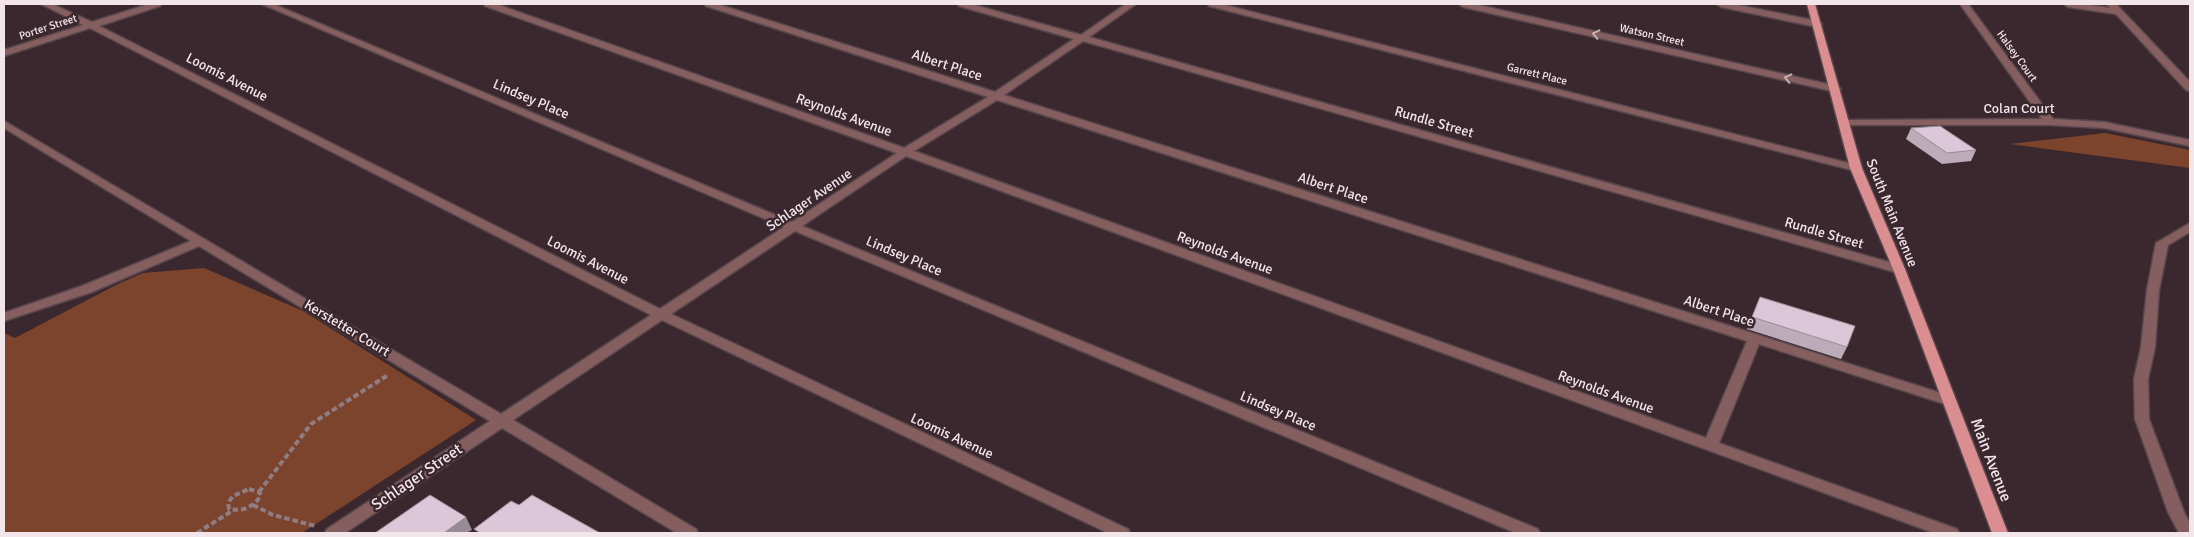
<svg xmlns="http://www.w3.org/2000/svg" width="2194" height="537" font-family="Signika,sans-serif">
<rect width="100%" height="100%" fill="#3b282f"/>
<g fill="#7c442d">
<path d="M2105,133L2190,150V168L2010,144Z"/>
<path d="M204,268L303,311L476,420L302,533H4V333L15,338L116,285L143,273Z"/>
</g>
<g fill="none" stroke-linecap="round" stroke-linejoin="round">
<g stroke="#58464d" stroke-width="3">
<g id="minor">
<path d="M41,4H52L92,22L149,4H161L160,6L99,26L660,309L784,227L262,4H273L792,222L897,153L485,6L484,4H496L904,148L988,97L706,6L705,4H717L995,92L1074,39L959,6L958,4H971L1081,35L1126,4H1136L1089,37L1903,266L1905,269L1903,272H1895L1083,41L1004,95L1953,397L1955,400L1953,403L1948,405L1759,344L1719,443L1957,529L1959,533H1934L906,156L802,226L1538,529L1540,533H1516L795,231L671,314L1128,529L1130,533H1108L662,320L513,420L696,529L698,533H677L502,428L345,533H325L327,529L490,421L199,246L92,292L4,321V313L82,286L191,241L4,128V121L501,414L651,315L90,28L4,56V50L83,25ZM997,100L1747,341L1706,438L914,151Z"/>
<path d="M1208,4H1221L1860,166L1862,168L1856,171L1852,170L1209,6Z"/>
<path d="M1459,4H1474L1836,86L1841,89L1836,92L1463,7Z"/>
<path d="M1717,4H1733L1817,21L1822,24L1817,27L1721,7Z"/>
<path d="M1960,4H1968L2053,119L2104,122L2190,140V146L2104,128L2050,125H1841V121L1845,120L2042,119Z"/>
<path d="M2064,4H2083L2110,8L2107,4H2116L2190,82V91L2186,90L2116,14L2068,7Z"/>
<path d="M2190,223V232L2168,245L2159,290L2155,347L2148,379L2149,419L2184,512L2190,524V533H2179L2168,512L2135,419L2134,379L2141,347L2147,290L2156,243Z"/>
</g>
</g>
<g stroke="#58464d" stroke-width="3">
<path id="major" d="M1807,4H1815L1862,168L1905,269L2008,533H1992L1893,269L1850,168Z"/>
</g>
<g stroke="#8e7e84" stroke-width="4" stroke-dasharray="5.5 3" stroke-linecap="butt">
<path d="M249,489L259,492L261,495C254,507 242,512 229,509L228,503L233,496Z"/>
<path d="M259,492L311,424L388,375"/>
<path d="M253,505L273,515L316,526"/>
<path d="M197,533L232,511"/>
</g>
<use href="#minor" fill="#855f5f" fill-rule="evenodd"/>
<use href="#major" fill="#da8e8f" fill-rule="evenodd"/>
</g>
<g fill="#bcabb9">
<path d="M1911,128L1976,150L1971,161L1942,164L1906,139Z"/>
<path d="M1760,297L1847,347L1841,359L1747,329Z"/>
</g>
<path fill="#998b96" d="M466,517L472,530L466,533H444Z"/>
<g fill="#dbc7d7" stroke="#998b96">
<path d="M1940,126L1976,150L1947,153L1911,128Z"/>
<path d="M1760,297L1855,326L1847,347L1752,317Z"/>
<path d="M430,495L466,517L444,533H375Z"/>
<path d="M532,495L600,533H480L474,529L511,501L519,505Z"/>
</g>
<defs><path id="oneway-chevron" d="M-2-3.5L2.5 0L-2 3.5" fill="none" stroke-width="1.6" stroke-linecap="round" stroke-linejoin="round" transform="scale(1.25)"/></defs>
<g stroke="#c7b0b2">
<use href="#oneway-chevron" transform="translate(1596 34) rotate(-167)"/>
<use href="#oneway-chevron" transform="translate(1788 78) rotate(-167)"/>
</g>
<g text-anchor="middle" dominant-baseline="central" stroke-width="5" stroke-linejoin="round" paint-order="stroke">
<g font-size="11" fill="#f3e6ea" stroke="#3b282f">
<text transform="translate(48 27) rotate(-18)">Porter Street</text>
<text transform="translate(1652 35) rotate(13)">Watson Street</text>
<text transform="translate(2017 56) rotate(54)">Halsey Court</text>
<text transform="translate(1537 74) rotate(14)">Garrett Place</text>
</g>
<g font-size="14" fill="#f3e6ea" stroke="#3b282f">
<text transform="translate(947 65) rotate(18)">Albert Place</text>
<text transform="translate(227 77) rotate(27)">Loomis Avenue</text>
<text transform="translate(531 99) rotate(23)">Lindsey Place</text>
<text x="2019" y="108">Colan Court</text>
<text transform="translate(844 115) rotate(20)">Reynolds Avenue</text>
<text transform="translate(1434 122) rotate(16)">Rundle Street</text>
<text transform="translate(1333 188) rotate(18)">Albert Place</text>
<text transform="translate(809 200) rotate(-34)">Schlager Avenue</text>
<text transform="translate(1892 213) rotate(68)">South Main Avenue</text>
<text transform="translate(1824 233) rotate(16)">Rundle Street</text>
<text transform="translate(1225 253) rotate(20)">Reynolds Avenue</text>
<text transform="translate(904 256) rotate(23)">Lindsey Place</text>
<text transform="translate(588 260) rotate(27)">Loomis Avenue</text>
<text transform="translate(1719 311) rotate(18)">Albert Place</text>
<text transform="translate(347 328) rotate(31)">Kerstetter Court</text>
<text transform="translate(1606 392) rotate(20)">Reynolds Avenue</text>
<text transform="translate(1278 411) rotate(23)">Lindsey Place</text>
<text transform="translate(952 436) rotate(25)">Loomis Avenue</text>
</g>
<g font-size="16" fill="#f3e6ea" stroke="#3b282f">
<text transform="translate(1991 460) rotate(69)">Main Avenue</text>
<text transform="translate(417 477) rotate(-34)">Schlager Street</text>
</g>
</g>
<rect width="2194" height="537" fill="none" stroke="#f3e6ea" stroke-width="10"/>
</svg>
